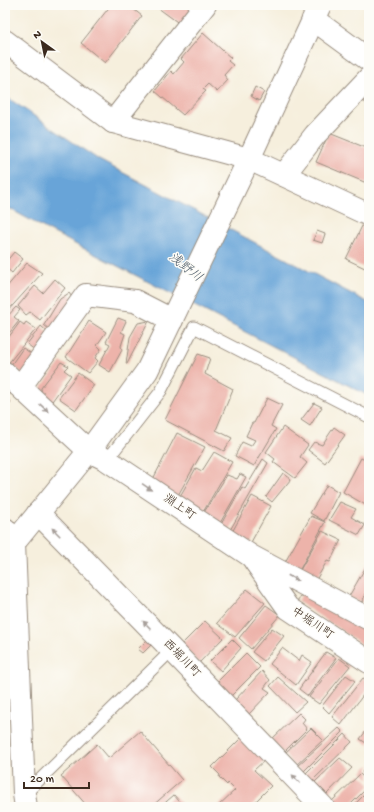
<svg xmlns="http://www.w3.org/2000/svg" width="374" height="812" font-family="'Gochi Hand','Klee One',sans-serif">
<rect width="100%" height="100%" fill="#fdfcf7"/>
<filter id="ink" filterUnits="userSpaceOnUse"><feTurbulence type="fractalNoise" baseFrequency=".025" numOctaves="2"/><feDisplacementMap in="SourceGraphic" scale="8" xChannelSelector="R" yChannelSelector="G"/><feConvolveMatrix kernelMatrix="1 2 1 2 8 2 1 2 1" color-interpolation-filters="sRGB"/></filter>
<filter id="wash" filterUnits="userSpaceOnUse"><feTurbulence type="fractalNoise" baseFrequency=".012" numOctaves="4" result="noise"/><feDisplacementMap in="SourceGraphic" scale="16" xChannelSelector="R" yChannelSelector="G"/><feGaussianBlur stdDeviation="0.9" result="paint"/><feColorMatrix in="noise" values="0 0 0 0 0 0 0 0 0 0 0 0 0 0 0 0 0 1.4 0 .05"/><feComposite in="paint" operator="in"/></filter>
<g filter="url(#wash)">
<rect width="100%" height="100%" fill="#f6efdd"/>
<path fill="#67a4d8" stroke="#51677b" d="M5,96L99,160L369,303V396L48,230L5,206Z"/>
<g id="blocks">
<g fill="#edb3aa">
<path d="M111,5H128L142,16L105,63L81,43Z"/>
<path d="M154,5H203L184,27Z"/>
<path d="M203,33L231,58L228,61L233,65L224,75L228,80L217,92L208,84L203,89L206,91L183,115L155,91L171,71L174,74L184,62L181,59Z"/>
<path d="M255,87L264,92L259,101L251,96Z"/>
<path d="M369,91V106L361,99Z"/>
<path d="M329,133L369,149V184L316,162Z"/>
<path d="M363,224L369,227V270L346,259Z"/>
<path d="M317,231L325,234L322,243L313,240Z"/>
<path d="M14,252L23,259L12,273L5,267V263Z"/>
<path d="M27,263L42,273L5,314V289Z"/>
<path d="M55,279L65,288L40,320L30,312L26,315L18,306L35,286L43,293Z"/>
<path d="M69,293L77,304L55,334L44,325L60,299Z"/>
<path d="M16,307L20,310L14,317L19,321L5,338V319Z"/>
<path d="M118,318L126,321L121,332L125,334L121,346L122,350L110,372L99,365L110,344L106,342Z"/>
<path d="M89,321L106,332L97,345L101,349L95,358L98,361L88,373L66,357Z"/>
<path d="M149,321L127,364H126L130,337L138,323Z"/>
<path d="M20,322L24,325L26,322L36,329L7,365L5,363V342Z"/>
<path d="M41,326L53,337L40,354L27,344Z"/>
<path d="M23,348L38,358L26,376L11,365Z"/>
<path d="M198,354L210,358L205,374L233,389L216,430L232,438L224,451L165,420Z"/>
<path d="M61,362L68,366L64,370L71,375L50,404L42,397L41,388Z"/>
<path d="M78,373L94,385L76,410L59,398Z"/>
<path d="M5,390L10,394L6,397L11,402L5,409Z"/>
<path d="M267,398L282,405L271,426L276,429L254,466L235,456L242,442L251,446L255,440L246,436L252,423H254Z"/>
<path d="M314,403L322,407L310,426L301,420Z"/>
<path d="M283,427L308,445L300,457L307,463L295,478L273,462L275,459L266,452Z"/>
<path d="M334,427L345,435L325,463L308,450L314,442L322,445Z"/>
<path d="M177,433L205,447L177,497L152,481Z"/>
<path d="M214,452L232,462L202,514L179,498L196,468L202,471Z"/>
<path d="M361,458L369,462V507L343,492Z"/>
<path d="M263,459L268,463L229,532L220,526L242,487L245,489Z"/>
<path d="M283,473L291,479L272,502L266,497Z"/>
<path d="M240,474L246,477L220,523L203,514L227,475L237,479Z"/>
<path d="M327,485L339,492L324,521L310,513Z"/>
<path d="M252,496L271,506L250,544L231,534Z"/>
<path d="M340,502L356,509L351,517L365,525L359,535L329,520Z"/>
<path d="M311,516L325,522L299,571L284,564Z"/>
<path d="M322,531L341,540L330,562L327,561L316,580L299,572Z"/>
<path d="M368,563L369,564V587L362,602L348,598Z"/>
<path d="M247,589L265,603L235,637L217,623Z"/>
<path d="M303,593L369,627V649L297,601Z"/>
<path d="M266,605L280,615L251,649L239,638Z"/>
<path d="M205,621L223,638L199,663L181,645Z"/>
<path d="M272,628L284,636L264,661L252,652Z"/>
<path d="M148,639L152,644L143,653L138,649Z"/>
<path d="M232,639L241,648L221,671L210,661Z"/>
<path d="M282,648L299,661L302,655L312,662L296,685L270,664Z"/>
<path d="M326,652L336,658L308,696L299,689Z"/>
<path d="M246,653L260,667L230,697L216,683Z"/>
<path d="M339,658L350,666L319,704L309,697Z"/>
<path d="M262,671L270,680L264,688L270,692L249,714L235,700Z"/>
<path d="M346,675L355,681L329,713L322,706Z"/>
<path d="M278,677L306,702L295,712L270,686Z"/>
<path d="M363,678L369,681V687L341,725L332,717Z"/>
<path d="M299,713L305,719L302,723L307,729L283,753L271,740Z"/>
<path d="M369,727V745L360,739Z"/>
<path d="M311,728L323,740L295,766L284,754Z"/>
<path d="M339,728L343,732L302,773L296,767Z"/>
<path d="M140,731L182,780L151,807H88L61,776L97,744L109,758Z"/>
<path d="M345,734L352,742L311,782L303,776Z"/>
<path d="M243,736L266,759L254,770L271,786L250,807H217L235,790L228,783L227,785L219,777L220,775L212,767Z"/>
<path d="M340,758L352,768L327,794L315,782Z"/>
<path d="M369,765V779L362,772Z"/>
<path d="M360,774L369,782V786L348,807H337L331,802Z"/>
<path d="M369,790V807H358L355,804Z"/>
<path d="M174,795L184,807H160Z"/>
</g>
</g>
</g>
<g filter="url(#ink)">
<use href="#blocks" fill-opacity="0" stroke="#988c7e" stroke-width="1"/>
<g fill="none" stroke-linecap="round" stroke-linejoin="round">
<g stroke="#988c7e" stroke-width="13">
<g id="service">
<path d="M107,460L161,391L194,327L369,417"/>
<path d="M25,794L172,650"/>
</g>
</g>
<g stroke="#988c7e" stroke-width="24">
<g id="minor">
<path d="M313,19L369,60"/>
<path d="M5,41L113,122L249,159L369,215"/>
<path d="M113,122L205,5"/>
<path d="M284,175L315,135L369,78"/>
<path d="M5,373L89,451L107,460L251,556L369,619"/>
<path d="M21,386L86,295L135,301L172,320"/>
<path d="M38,513L172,650L323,807"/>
<path d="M254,560L288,608L369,662"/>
</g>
</g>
<g stroke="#988c7e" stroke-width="24">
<path id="tertiary" d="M14,543L89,451L147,371L249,159L320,5"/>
</g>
<g stroke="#988c7e" stroke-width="24">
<path id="secondary" d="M5,529L14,543L24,794L26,807"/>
</g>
<use href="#service" stroke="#fff" stroke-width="11"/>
<use href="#minor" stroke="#fff" stroke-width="22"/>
<use href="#tertiary" stroke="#fff" stroke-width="22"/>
<use href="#secondary" stroke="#fff" stroke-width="22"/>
</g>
<defs><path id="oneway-solid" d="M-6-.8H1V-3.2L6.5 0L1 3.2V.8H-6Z"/></defs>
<g fill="#a79f9a">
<use href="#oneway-solid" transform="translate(44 408) rotate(43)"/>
<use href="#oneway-solid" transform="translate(147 487) rotate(34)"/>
<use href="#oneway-solid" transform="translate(56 532) rotate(-135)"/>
<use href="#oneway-solid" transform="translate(293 578) rotate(28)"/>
<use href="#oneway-solid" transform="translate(147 625) rotate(-135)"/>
<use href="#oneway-solid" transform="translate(296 779) rotate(-134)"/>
</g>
</g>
<g text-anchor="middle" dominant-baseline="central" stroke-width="3" stroke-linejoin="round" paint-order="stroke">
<g font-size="12" fill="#3b2a1e" stroke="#fdfcf7">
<text transform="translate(179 508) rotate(34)">淵上町</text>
<text transform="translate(312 624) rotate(34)">中堀川町</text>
<text transform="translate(181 659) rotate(46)">西堀川町</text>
</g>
<g font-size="13" font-style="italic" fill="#4d5b68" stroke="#fdfcf7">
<text transform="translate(185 268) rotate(38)">浅野川</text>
</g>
</g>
<rect width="374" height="812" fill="none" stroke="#fdfcf7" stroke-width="20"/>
<g transform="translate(42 42) rotate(327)" stroke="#fdfcf7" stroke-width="3" paint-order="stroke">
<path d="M0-3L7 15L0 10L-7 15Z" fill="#3b2a1e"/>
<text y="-6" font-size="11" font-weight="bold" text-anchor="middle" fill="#3b2a1e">N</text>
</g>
<path d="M24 782v6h65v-6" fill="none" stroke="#3b2a1e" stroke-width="2"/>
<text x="30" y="782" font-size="12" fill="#3b2a1e" stroke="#fdfcf7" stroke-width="3" paint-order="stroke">20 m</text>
</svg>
